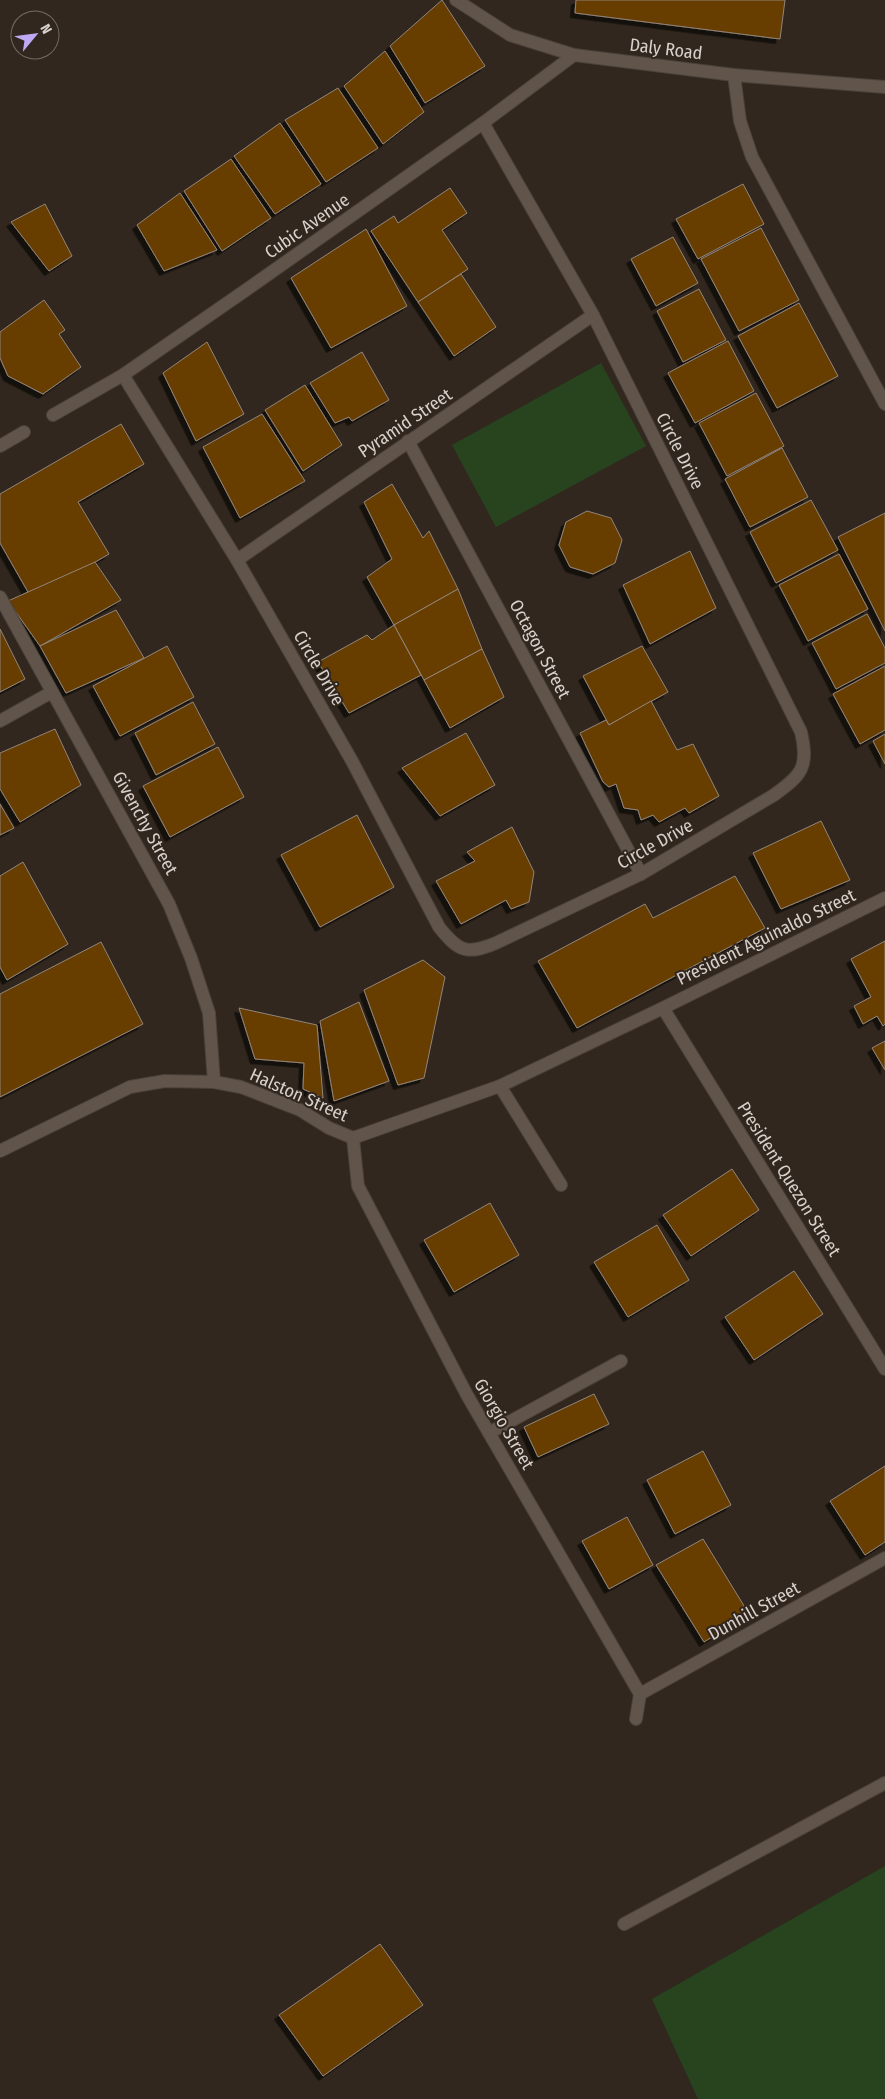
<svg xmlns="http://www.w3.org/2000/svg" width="885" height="2099" font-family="'Fira Sans Condensed',sans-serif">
<defs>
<filter id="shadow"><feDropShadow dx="-4.5" dy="4.5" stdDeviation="0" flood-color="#0009"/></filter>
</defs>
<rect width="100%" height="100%" fill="#31271e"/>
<g fill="#27441f">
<path d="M601,363L646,446L496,527L452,445Z"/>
<path d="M885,1866V2099H698L652,1999Z"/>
</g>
<g fill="#673c01" stroke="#92867b" filter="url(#shadow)">
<path d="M442,0L485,66L425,103L390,46Z"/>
<path d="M576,0H785L780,39L575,13Z"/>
<path d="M385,51L424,112L383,144L344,86Z"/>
<path d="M338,88L378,148L326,182L285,120Z"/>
<path d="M280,123L321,184L275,214L234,156Z"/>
<path d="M231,159L271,218L222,251L184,191Z"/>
<path d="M743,184L764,224L698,259L676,219Z"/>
<path d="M450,188L467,213L442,230L468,269L418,302L371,231L394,216L398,223Z"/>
<path d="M180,193L217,250L164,271L137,225Z"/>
<path d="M45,204L72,256L49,271L11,222Z"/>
<path d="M761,228L799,300L739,331L701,259Z"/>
<path d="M366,229L407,306L331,348L291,278Z"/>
<path d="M673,237L698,283L656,306L631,259Z"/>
<path d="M461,274L496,327L454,356L418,302Z"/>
<path d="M699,289L726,340L683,362L657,311Z"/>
<path d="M44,300L65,330L59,334L81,367L43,394L8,376L0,358V332Z"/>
<path d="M799,303L838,376L777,408L738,336Z"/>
<path d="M728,341L754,391L695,423L668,373Z"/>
<path d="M207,342L244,414L196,441L163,373Z"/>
<path d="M362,352L389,400L352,421L349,417L335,423L310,383Z"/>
<path d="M305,385L342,445L303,471L265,410Z"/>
<path d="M756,393L784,446L727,476L699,423Z"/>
<path d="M262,414L305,481L240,518L203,447Z"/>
<path d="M121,424L144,464L78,502L109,554L32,599L0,543V494Z"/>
<path d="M782,448L808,497L750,527L725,479Z"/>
<path d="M392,484L423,538L429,531L458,589L394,625L367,577L392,559L364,502Z"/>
<path d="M811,500L838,550L776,583L750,532Z"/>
<path d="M587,511L611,518L622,540L615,563L593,574L570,567L559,545L566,522Z"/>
<path d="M885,513V631L838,537Z"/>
<path d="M690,551L716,608L650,644L623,585Z"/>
<path d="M839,554L868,609L808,641L779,585Z"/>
<path d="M95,562L121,600L40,646L8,601Z"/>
<path d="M458,589L482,649L424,680L394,625Z"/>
<path d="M116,610L144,658L66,693L40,646Z"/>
<path d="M867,614L885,648V663L836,689L812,643Z"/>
<path d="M394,625L421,675L349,713L318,662L367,635L372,640Z"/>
<path d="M0,629L25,679L0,692Z"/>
<path d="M167,646L194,697L120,736L93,686Z"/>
<path d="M642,646L668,692L609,725L583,676Z"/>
<path d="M482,649L504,697L450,728L424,680Z"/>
<path d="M885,666V730L860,744L833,694Z"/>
<path d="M651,701L677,750L693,744L719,796L689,813L685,808L659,822L653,815L641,820L638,810L624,808L616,784L609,787L603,782L580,733L606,720L609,725Z"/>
<path d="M193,702L215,744L156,775L135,733Z"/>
<path d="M55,729L81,785L20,822L0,789V753Z"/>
<path d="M466,733L495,785L440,816L402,768Z"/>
<path d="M885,734V764L873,741Z"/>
<path d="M218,747L244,797L170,837L143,786Z"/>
<path d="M0,804L14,828L0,835Z"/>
<path d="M357,815L394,887L320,927L281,855Z"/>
<path d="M821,821L850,880L781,909L753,853Z"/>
<path d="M512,827L534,872L529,902L511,909L506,900L461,924L436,881L475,861L467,852Z"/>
<path d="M23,862L68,944L7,980L0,967V876Z"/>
<path d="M735,876L765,928L577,1028L538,961L645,904L653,918Z"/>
<path d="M885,941V1024L883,1026L877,1016L863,1024L854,1006L871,997L851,959Z"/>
<path d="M101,942L143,1024L0,1097V994Z"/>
<path d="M423,960L445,977L424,1078L398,1085L364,990Z"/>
<path d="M359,1002L389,1081L334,1101L320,1021Z"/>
<path d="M239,1008L317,1025L323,1098L303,1089L304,1063L255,1059Z"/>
<path d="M885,1041V1070L872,1048Z"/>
<path d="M732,1169L759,1210L691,1256L663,1215Z"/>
<path d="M490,1203L519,1255L454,1292L424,1240Z"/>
<path d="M657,1225L689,1280L628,1317L594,1262Z"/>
<path d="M794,1271L823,1314L754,1360L725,1317Z"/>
<path d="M594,1394L609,1424L538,1457L524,1427Z"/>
<path d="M703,1451L731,1505L675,1534L647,1480Z"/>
<path d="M885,1466V1542L865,1555L830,1501Z"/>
<path d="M627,1517L653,1565L609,1589L582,1541Z"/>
<path d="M703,1539L749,1614L704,1642L656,1565Z"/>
<path d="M380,1944L423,2005L323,2076L279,2015Z"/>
</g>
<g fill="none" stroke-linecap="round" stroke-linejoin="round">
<g stroke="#4a423b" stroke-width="14">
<g id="minor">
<path d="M456,0L510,35L574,55L734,75L885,87"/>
<path d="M734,75L740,121L752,157L885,404"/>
<path d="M123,375L237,560L352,761L439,927C459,952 467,955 496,943L641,874L774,795C802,775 809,767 801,732L593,315L483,123"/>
<path d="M53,415L123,375L246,290L483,123L574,55"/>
<path d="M408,441L641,874"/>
<path d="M0,446L24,432"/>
<path d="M237,560L593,315"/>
<path d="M0,597L169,904L191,958L209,1013L214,1082"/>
<path d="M0,721L52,692"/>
<path d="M663,1008L885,1369"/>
<path d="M500,1086L561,1185"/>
<path d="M353,1138L358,1186L467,1395L640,1694L636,1719"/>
<path d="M0,1151L130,1087L165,1081L214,1082L241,1087L300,1110L329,1128L353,1138L500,1086L663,1008L885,898"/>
<path d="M489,1433L621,1361"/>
<path d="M640,1694L885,1558"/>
<path d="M624,1924L885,1783"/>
</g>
</g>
<use href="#minor" stroke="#61554b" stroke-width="12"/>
</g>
<g text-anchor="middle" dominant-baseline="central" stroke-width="4" stroke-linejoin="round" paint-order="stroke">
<g font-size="18" fill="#d7d0cb" stroke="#31271e">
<text transform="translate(666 49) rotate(7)">Daly Road</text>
<text transform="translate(307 226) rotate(-35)">Cubic Avenue</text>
<text transform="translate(405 423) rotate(-34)">Pyramid Street</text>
<text transform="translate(680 451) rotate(63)">Circle Drive</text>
<text transform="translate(540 649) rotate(62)">Octagon Street</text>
<text transform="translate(319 668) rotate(60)">Circle Drive</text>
<text transform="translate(145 823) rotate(61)">Givenchy Street</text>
<text transform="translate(655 844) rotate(-29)">Circle Drive</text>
<text transform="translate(766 937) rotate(-26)">President Aguinaldo Street</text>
<text transform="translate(299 1095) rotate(24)">Halston Street</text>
<text transform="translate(789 1179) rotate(58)">President Quezon Street</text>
<text transform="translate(504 1424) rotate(60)">Giorgio Street</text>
<text transform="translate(754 1611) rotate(-29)">Dunhill Street</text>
</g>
</g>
<g transform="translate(35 35) rotate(61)"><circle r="24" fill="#31271e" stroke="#736b63"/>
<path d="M0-4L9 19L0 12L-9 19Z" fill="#bea9f4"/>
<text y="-8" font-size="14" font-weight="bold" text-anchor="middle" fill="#d7d0cb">N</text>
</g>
</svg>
